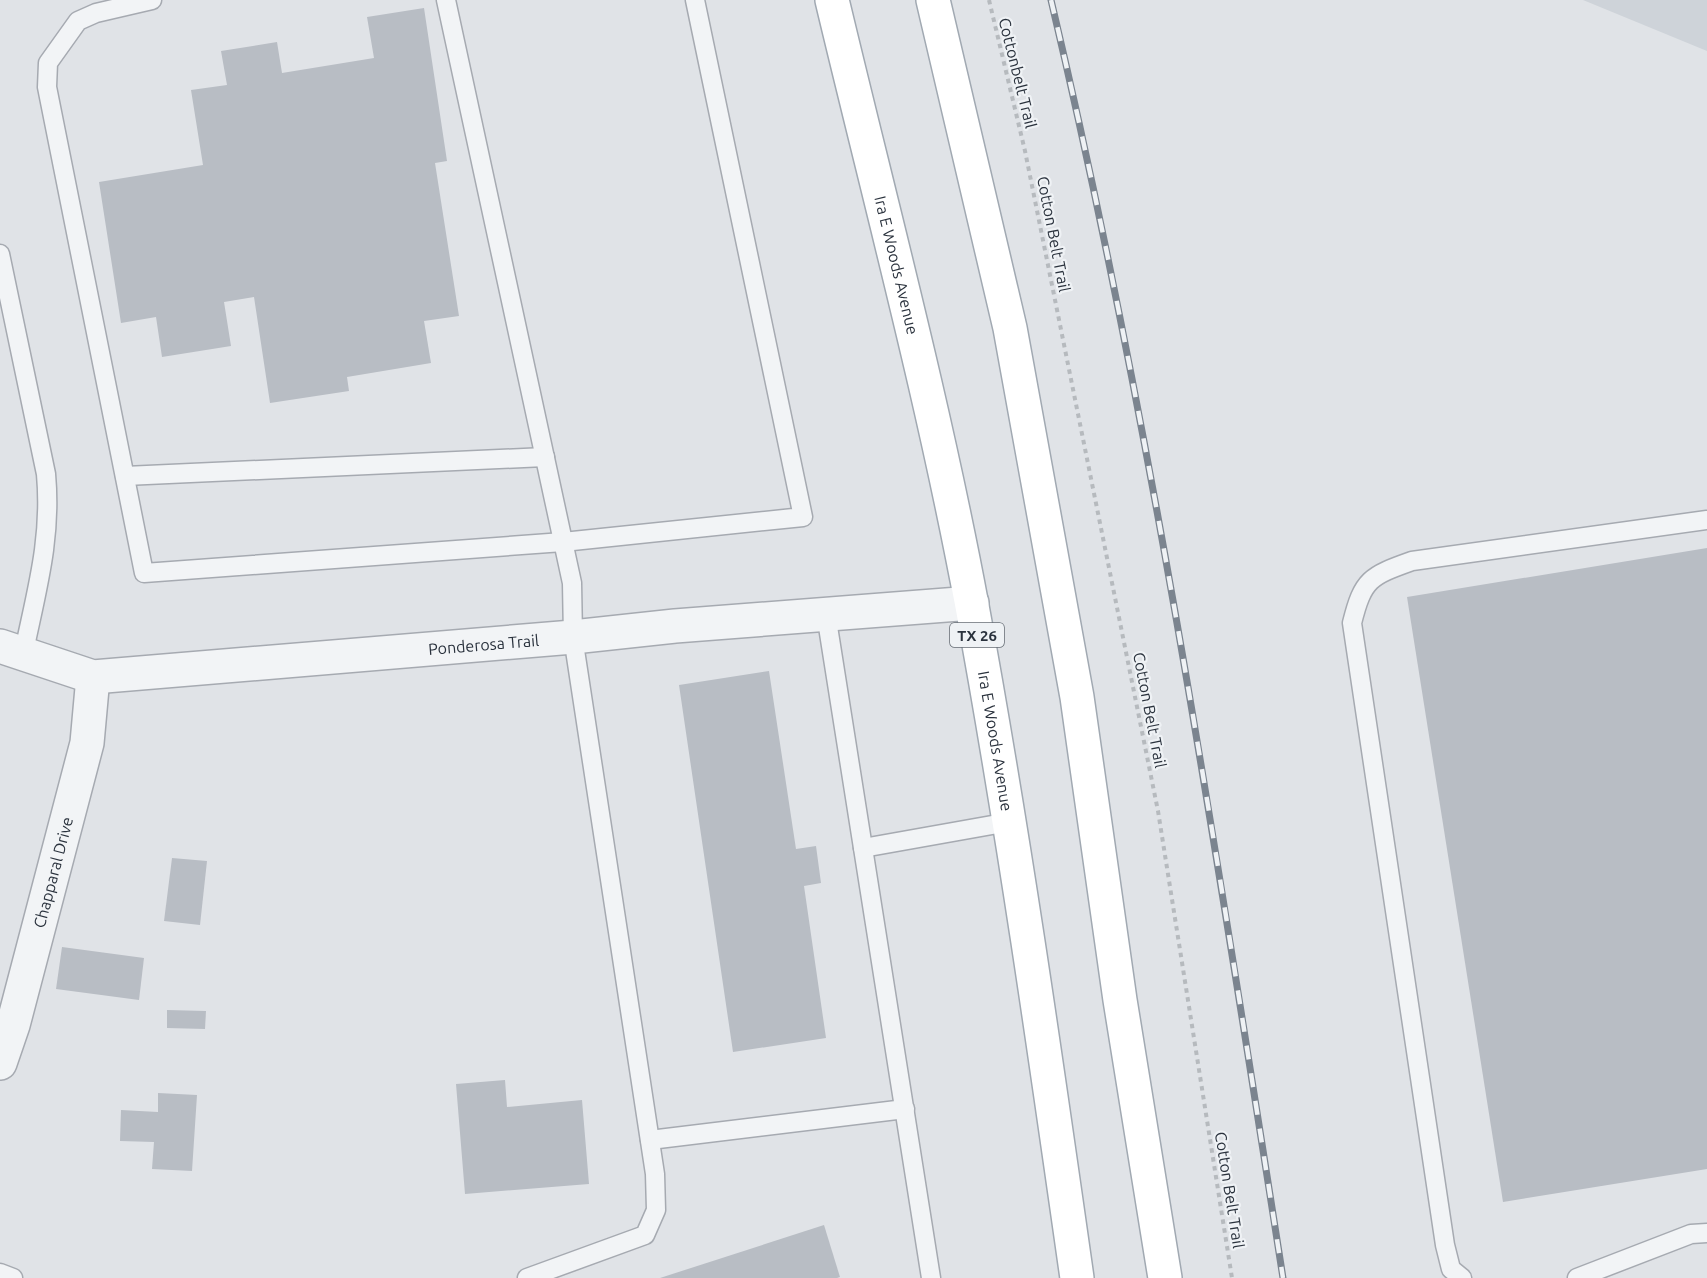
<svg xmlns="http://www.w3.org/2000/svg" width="1707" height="1278" font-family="Ubuntu,sans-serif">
<rect width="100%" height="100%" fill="#e0e3e7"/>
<path fill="#ced3d9" d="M1583,0H1707V51Z"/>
<g fill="#b8bdc4">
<path d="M424,8L447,161L435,163L459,316L424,321L431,363L347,377L349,391L270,403L254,297L224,302L231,346L162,357L156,317L121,323L99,182L203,165L191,90L227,85L221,51L277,42L282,73L374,58L367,17Z"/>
<path d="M1707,548V1169L1503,1202L1407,597Z"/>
<path d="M769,671L796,849L816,846L821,883L804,886L826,1038L733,1052L679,685Z"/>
<path d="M172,858L207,861L200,925L164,921Z"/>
<path d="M62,947L144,958L139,1000L56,989Z"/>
<path d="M167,1010L206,1011L205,1029L167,1028Z"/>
<path d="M505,1080L507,1107L582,1100L589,1184L465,1194L456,1084Z"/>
<path d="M158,1093L197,1095L192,1171L152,1169L154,1142L120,1141L121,1110L158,1112Z"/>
<path d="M824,1225L840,1277L837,1278H660Z"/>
</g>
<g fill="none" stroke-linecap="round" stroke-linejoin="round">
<g stroke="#a6aab1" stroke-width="21">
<g id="lane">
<path d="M152,0L96,13L78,21L48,63L47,87L144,573L563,542L803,517L695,0"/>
<path d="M446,0L572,583L573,637L655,1174L656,1210L645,1235L527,1278"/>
<path d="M0,254L46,474C52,540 36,592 23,656"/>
<path d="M125,476L545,457"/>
<path d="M826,614L931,1278"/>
<path d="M863,848L1009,822"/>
<path d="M650,1140L905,1109"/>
<path d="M0,1273L13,1278"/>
<path d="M1462,1278L1451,1269L1445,1245L1352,623C1363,579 1370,576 1412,561L1707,520"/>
<path d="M1577,1278L1691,1234L1707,1233"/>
</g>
</g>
<g stroke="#a6aab1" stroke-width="36">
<g id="street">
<path id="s1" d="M0,646L93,677L573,637L675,626L972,603"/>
<path id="s2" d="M0,1063L13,1025L87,743L93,677"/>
</g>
</g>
<g stroke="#a1a9b2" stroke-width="36">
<g id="primary">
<path id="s3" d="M832,0C880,201 934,402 972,606C1013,829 1045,1053 1077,1278"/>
<path d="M933,0L1010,328L1077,697L1120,1000L1165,1278"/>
</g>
</g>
<path stroke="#b6babe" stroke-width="4" stroke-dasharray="4.5 4.5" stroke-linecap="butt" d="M989,0L1025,151L1158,811L1232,1278"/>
<use href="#lane" stroke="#f2f4f6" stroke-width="18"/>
<use href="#street" stroke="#f2f4f6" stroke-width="33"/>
<use href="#primary" stroke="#fff" stroke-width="33"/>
<g stroke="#7b848f" stroke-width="7">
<path id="rail" d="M1051,0C1151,422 1216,850 1283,1278"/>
</g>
<use href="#rail" stroke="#eff2f5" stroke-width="4.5" stroke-dasharray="14" stroke-linecap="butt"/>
</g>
<g text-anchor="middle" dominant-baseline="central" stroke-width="4.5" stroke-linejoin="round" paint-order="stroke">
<rect fill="#eff2f5" stroke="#656c74" stroke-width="1.5" x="950" y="623" width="54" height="24" rx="4.5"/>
<g font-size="15" font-weight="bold" fill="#2a323d">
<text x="977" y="635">TX 26</text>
</g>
<g font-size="16" fill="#2a323d" stroke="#eff2f5">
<text transform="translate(1018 73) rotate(76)">Cottonbelt Trail</text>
<text transform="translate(1054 234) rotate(79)">Cotton Belt Trail</text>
<text stroke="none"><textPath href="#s3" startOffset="273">Ira E Woods Avenue</textPath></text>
<text stroke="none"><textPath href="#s1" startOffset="490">Ponderosa Trail</textPath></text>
<text transform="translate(1150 710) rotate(79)">Cotton Belt Trail</text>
<text stroke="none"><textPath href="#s3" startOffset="759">Ira E Woods Avenue</textPath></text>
<text stroke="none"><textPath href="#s2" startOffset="198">Chapparal Drive</textPath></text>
<text transform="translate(1230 1190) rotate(81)">Cotton Belt Trail</text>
</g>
</g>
</svg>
